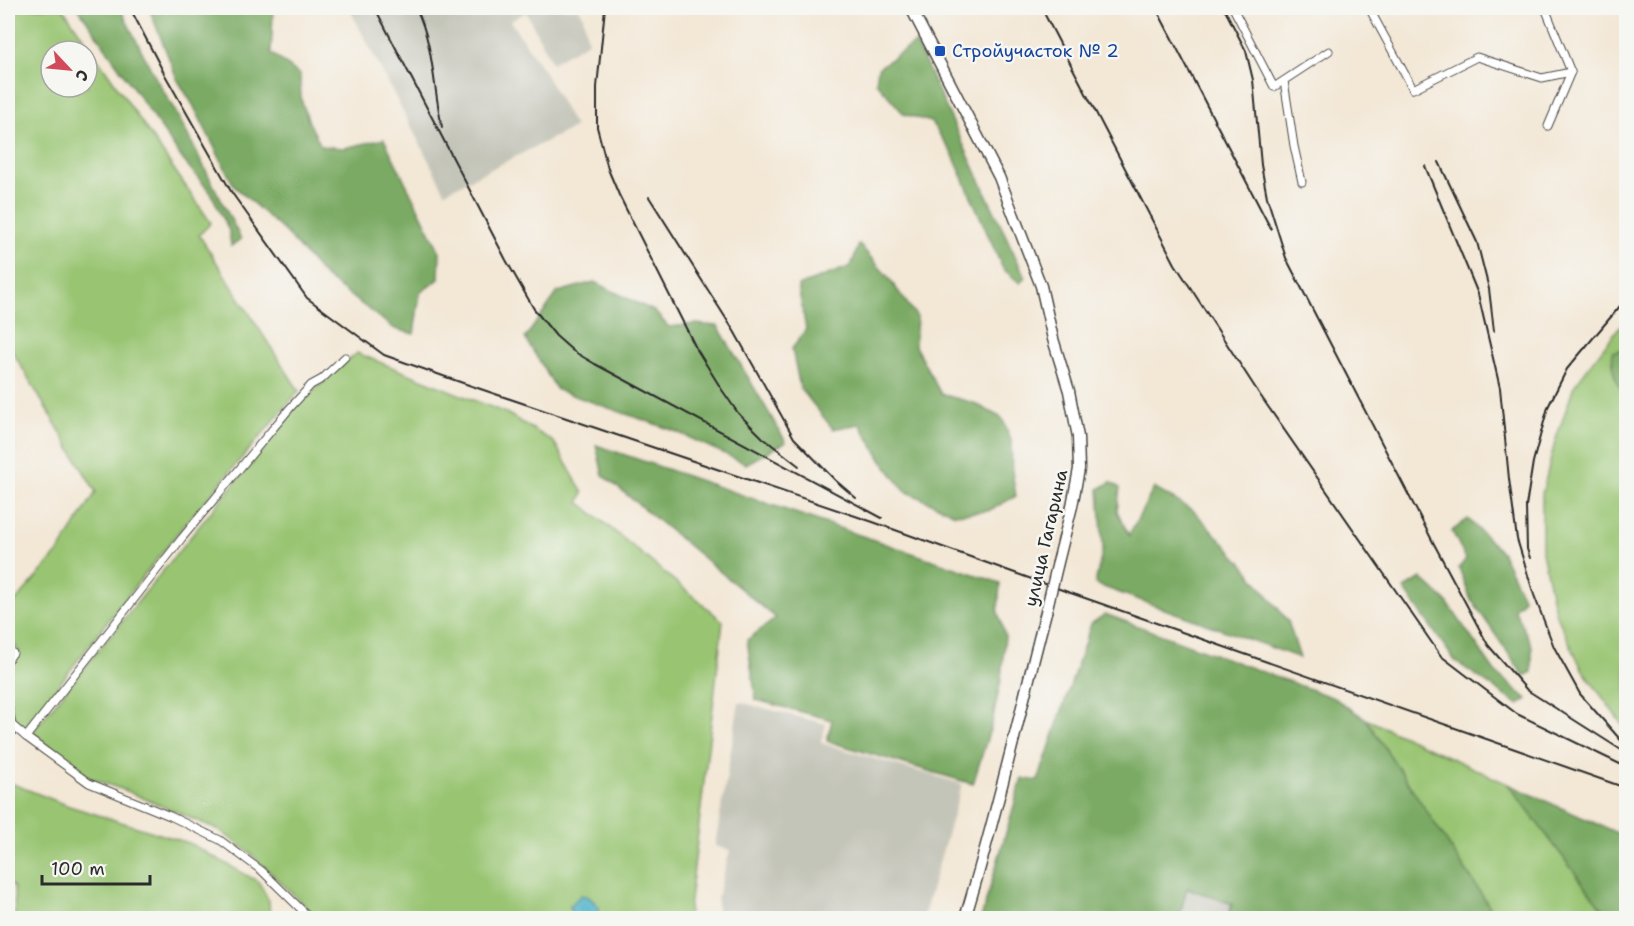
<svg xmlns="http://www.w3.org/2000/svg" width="1634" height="926" font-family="'Shantell Sans',sans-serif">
<rect width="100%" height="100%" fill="#f6f6f2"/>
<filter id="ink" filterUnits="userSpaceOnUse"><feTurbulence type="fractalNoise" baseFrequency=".0167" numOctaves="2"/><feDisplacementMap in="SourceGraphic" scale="12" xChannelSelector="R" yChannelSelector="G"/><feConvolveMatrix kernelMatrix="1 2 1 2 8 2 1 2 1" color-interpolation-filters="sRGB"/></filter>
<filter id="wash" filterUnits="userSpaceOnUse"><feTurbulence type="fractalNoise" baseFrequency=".008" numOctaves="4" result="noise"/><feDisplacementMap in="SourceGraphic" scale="24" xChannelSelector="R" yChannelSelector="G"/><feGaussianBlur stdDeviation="1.35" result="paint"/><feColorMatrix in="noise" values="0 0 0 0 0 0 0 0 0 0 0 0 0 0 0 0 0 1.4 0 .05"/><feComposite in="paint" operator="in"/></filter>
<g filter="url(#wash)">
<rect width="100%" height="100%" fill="#f3e7d5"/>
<g fill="#c4c5b9">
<path d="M349,8H579L583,16L588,42L552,63L526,12L510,21L544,71L575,127L445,192Z"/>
<path d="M739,702L826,724L821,743L962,784L923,918H715L717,909V899L730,850L715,846Z"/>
<path d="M1187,888L1233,904L1228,918H1179Z"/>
</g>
<g fill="#99c572" stroke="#62784e" stroke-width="1.5" fill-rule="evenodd">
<path d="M8,8H63L211,223L199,235L299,391L181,529L118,608L24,730L12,717L8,692V669L19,652L8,636V610L59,551L96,492L8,344ZM51,51H87V87H51Z"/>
<path d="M1626,318V730L1582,669L1555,612L1542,552V494L1555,442L1574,386Z"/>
<path d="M357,353L508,414L554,442L583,493L579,502L723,621L688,918H318L250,853L219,830L124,790L89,778L32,732L301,401Z"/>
<path d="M1366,719L1508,784L1609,918H1497Z"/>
<path d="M8,782L69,806L189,843L259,882L269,901L270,918H15L14,887L8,882Z"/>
</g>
<g fill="#7aaa64" stroke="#526a48" stroke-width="1.5">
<path d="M78,8H120L154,75L177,114L241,239L231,246L229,231L211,193L183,160Z"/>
<path d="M149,8H268L273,13L271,53L300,75L301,99L309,122L321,146L344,148L384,139L440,252L439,279L420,293L414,334L395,329L325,277L285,232L234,186L193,105L177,79Z"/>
<path d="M916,43L1025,277L1020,283L1003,269L952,153L931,122L904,114L876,82L878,68L904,50Z"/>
<path d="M859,244L888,277L917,317L915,346L941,394L974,403L1002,418L1011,440L1012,471L1016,496L988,511L955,514L905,491L882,461L860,424L833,429L800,388L792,349L806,329L798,286L851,266Z"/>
<path d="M594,282L654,311L669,327L695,324L718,326L786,442L746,464L675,431L557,390L525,338L558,292Z"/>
<path d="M1626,348V402L1614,374L1612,352Z"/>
<path d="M596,445L1000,583L998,612L1005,636L1001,680L992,723L973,784L827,741L832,720L756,700L747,640L776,618L603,475Z"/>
<path d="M1111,482L1120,488L1117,511L1129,535L1154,488L1194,511L1243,564L1288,621L1300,658L1095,584L1103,548L1099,489Z"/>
<path d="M1468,519L1502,553L1524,599L1514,609L1532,646V672L1524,676L1470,598L1459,568L1466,559L1452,531Z"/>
<path d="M1421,578L1447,602L1495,672L1527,699L1519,705L1455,661L1404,589Z"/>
<path d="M1105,614L1334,698L1366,719L1497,918H1228L1232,904L1187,888L1179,918H981L1022,778L1038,781L1091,624Z"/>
<path d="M1508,784L1626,837V918H1609Z"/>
</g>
<path fill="#4ab1c8" stroke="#3a6e7a" stroke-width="1.5" d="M581,895L589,897L599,907V913L595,918H572L570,906Z"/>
</g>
<g filter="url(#ink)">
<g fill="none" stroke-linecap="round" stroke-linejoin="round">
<g stroke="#494744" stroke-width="9">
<g id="street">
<path d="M1233,8L1274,87L1329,51"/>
<path d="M1369,8L1413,89L1477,57L1542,78L1571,72"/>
<path d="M1545,8L1571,72L1548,126"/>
<path d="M1284,81L1294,146L1302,182"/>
<path d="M8,660L13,653"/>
<path d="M8,706L12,725L26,737"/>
<path d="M310,918L262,871L220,840L170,816L89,783L26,737L182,538L290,408L311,385L322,379L345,357"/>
</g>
</g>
<g stroke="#494744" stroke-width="13">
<g id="secondary">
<path d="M911,8L999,177L1041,286L1053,339L1069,391L1078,437L1079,469L1072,506L1058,562"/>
<path d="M965,918C996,818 1019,715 1046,612"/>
</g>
</g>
<use href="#street" stroke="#fff" stroke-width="7"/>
<use href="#secondary" stroke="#fff" stroke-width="10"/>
<g stroke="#2b2b2b" stroke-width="2">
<path d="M130,8L165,75L232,193L307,298L384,355L460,382L873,522L1065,591L1626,788"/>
<path d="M375,8L506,260L534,309L556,336L573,351L595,364L882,518"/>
<path d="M416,8C434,45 433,87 442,127"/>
<path d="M605,8L597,87V127L608,169L619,195L696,348L722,390L738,413L763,438L799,466"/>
<path d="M1156,8L1271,229"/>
<path d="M1224,8L1246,51L1253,80L1261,165L1267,197L1286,258L1434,544L1488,645L1527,690L1626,753"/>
<path d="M1045,15L1175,264L1260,395L1441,656L1517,714L1626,767"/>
<path d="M1439,162L1477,242L1489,289L1494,331"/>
<path d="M1425,166L1478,294L1500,388L1509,479L1517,539L1534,595L1554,647L1580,694L1626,746"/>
<path d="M649,197L734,331L794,438L835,480L856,498"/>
<path d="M1530,558L1527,549L1526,506L1533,462L1548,407L1567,369L1626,299"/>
</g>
<g stroke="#494744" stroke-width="13" stroke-linecap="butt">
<path id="secondary-bridge" d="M1046,612L1058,562"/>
</g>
<use href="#secondary-bridge" stroke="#fff" stroke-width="10"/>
</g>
</g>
<rect fill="#1a4fb4" stroke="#f6f6f2" stroke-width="2" x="934" y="45" width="12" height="12" rx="3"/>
<g text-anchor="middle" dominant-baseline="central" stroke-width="5" stroke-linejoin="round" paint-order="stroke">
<g font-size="18" fill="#164399" stroke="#f6f6f2" text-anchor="start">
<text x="952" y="51">Стройучасток № 2</text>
</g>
<g font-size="18" fill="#2b2b2b" stroke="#f6f6f2">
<text transform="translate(1046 538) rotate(-77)">улица Гагарина</text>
</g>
</g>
<rect width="1634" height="926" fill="none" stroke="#f6f6f2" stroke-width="30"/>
<g transform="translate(69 69) rotate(116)"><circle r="28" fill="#f6f6f2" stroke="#a5a5a2" stroke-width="1.5"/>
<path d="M0-4.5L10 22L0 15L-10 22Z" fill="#d1495b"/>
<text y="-9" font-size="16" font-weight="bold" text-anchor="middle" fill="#2b2b2b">С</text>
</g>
<path d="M42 875v9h108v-9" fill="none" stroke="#2b2b2b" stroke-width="3"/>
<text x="51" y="875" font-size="18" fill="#2b2b2b" stroke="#f6f6f2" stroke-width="4.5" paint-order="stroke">100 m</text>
</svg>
